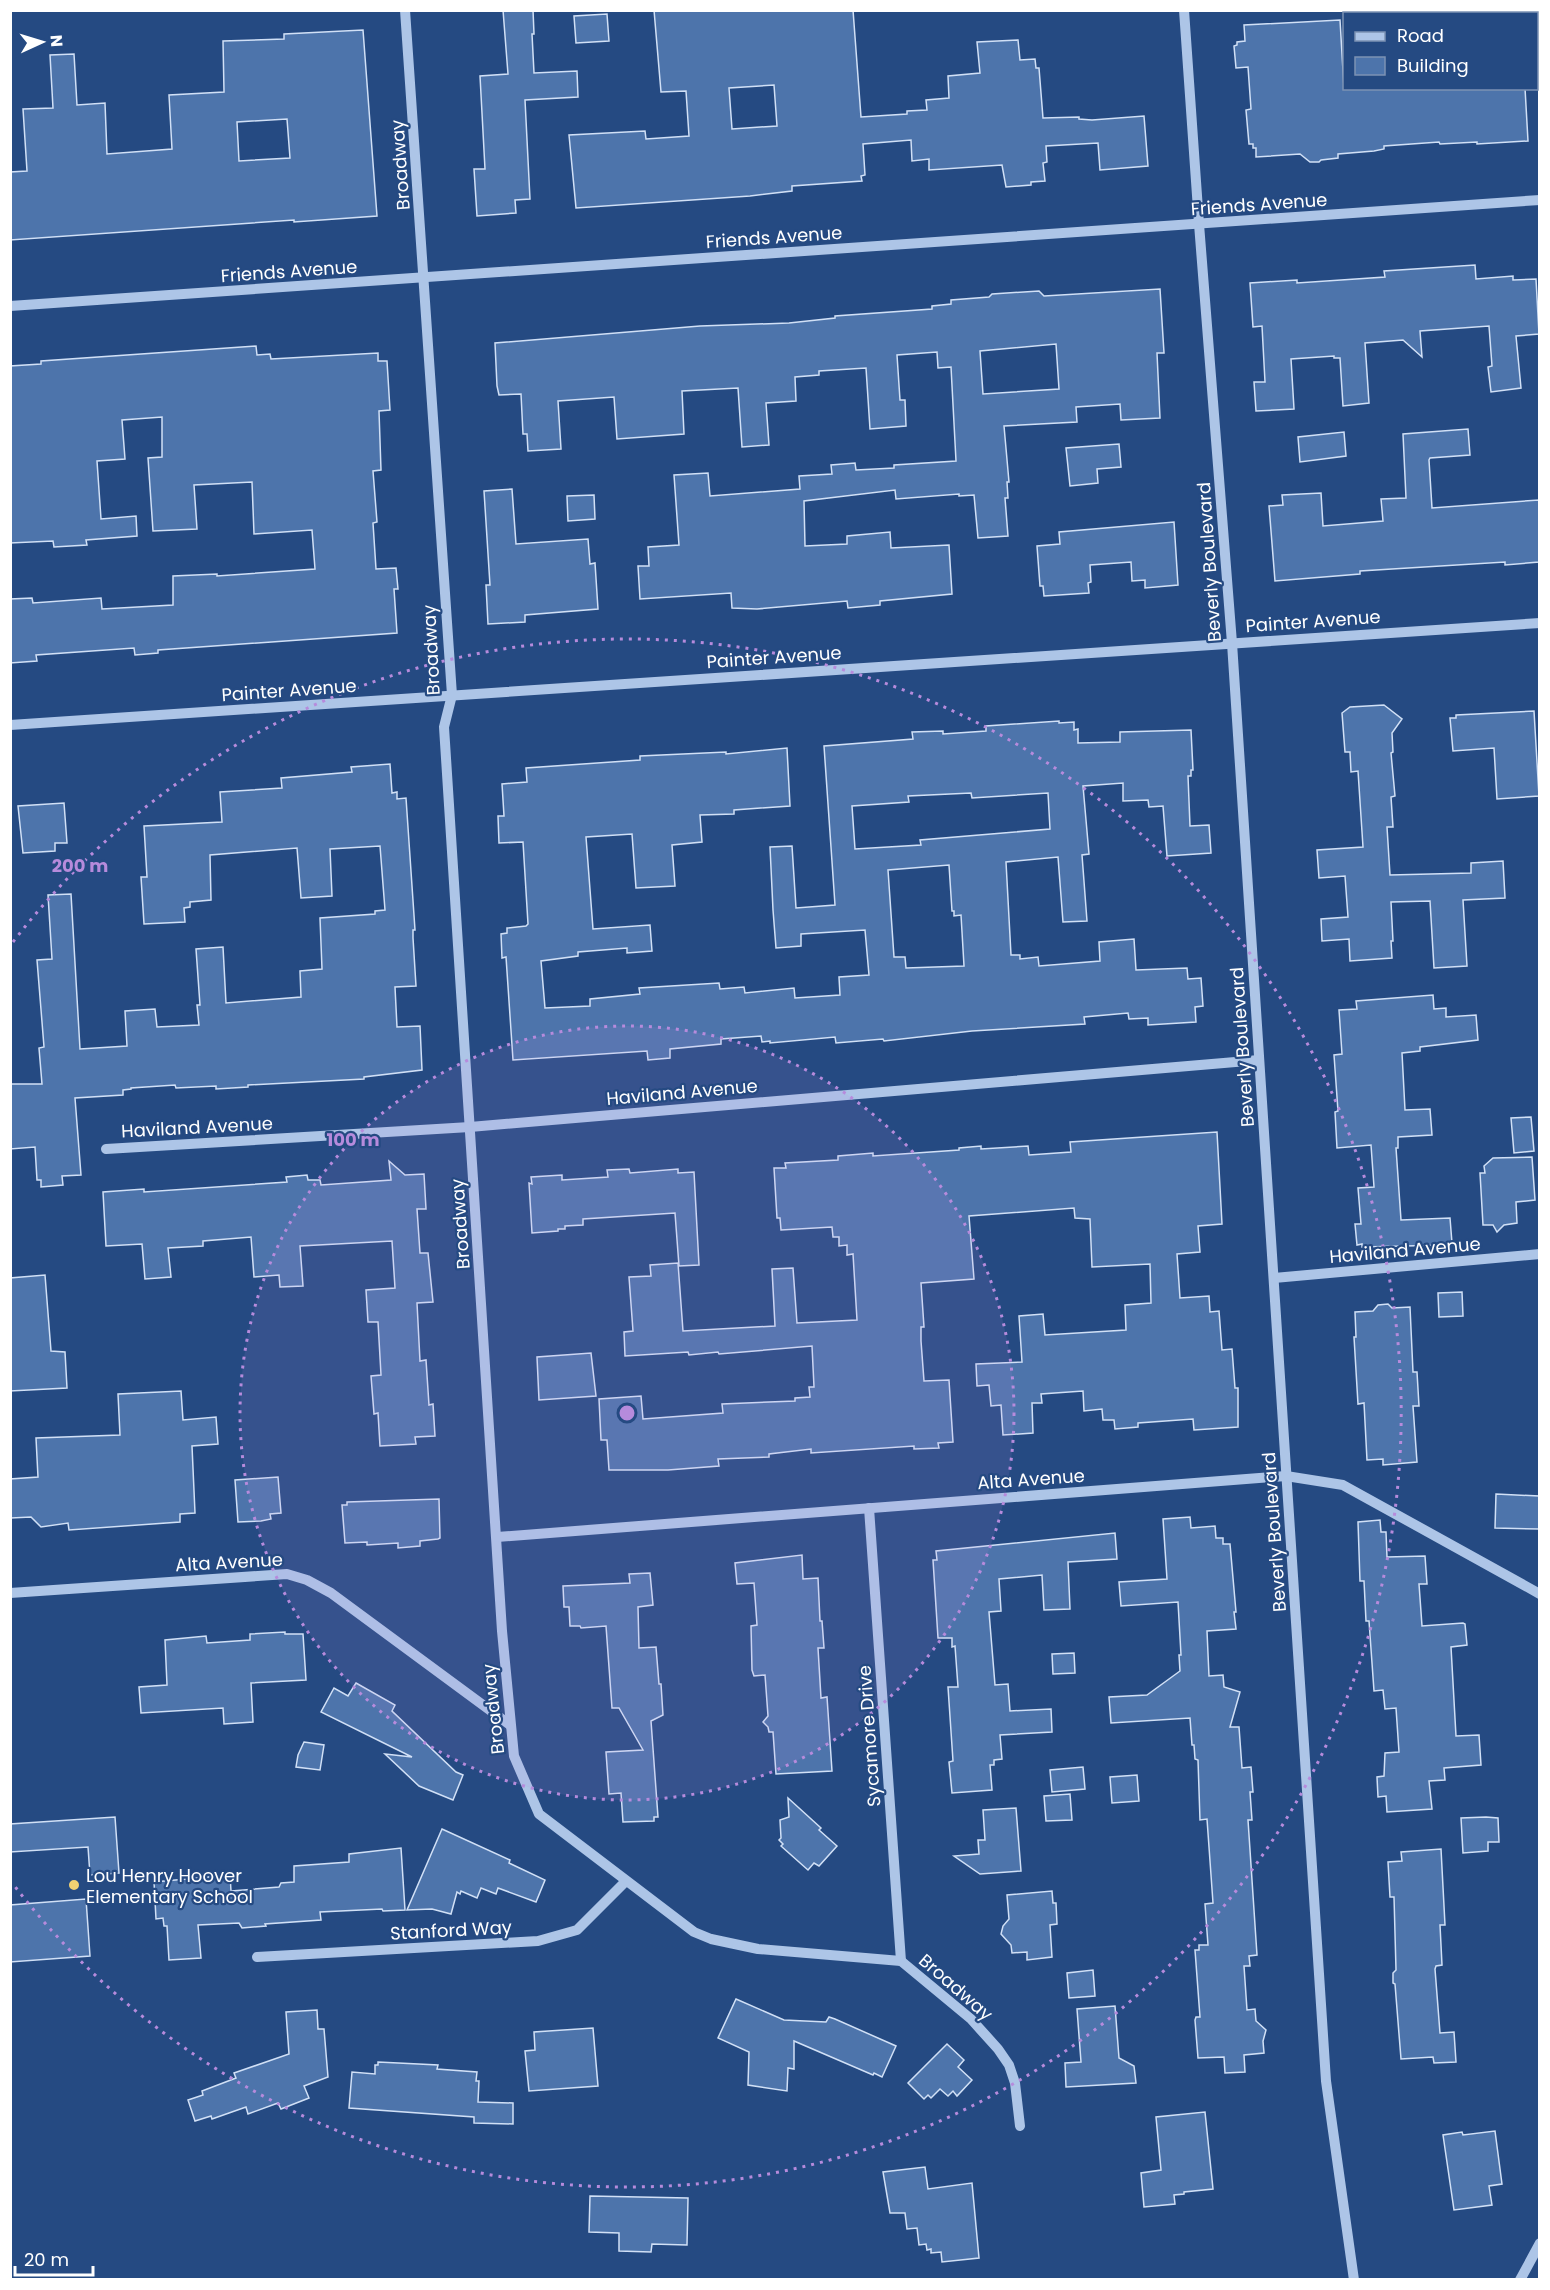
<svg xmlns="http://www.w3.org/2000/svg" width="1550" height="2290" font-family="Poppins,sans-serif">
<rect width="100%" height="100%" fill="#254a82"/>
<g fill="#4d74ab" stroke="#d1e0f6" stroke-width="1.5" fill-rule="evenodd">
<path d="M503,10H533L534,34H532L534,73L577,71L578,97L525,100L530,199L515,200L516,213L477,216L474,169H485L480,76L508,74Z"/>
<path d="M654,10H853L861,117L907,114V111L927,110L926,100L949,98L948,76L980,73L977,42L1018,40L1020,60L1035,59L1036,68H1039L1043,118L1079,117V119L1092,120L1144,116L1148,166L1100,170L1098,143L1046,146L1047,162L1043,163L1045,181L1031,182V185L1006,187L1002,165L929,170V159L912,161L911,140L863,144L865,175L861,176L862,181L792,186V191L750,196L576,208L569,135L645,131L646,139L689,136L686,91L661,92ZM774,85L777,126L732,129L729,88Z"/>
<path d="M607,14L609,41L576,43L574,16Z"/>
<path d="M1340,20L1344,88H1525L1528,141L1477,144V142L1440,144L1439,142L1384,146V149L1374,151L1338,154V158L1321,160L1319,162H1310L1300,154L1256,157V148H1253V144H1249L1246,110L1251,109L1248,67L1236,68L1234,46L1237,45V42L1245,41L1244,25Z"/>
<path d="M363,30L377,216L294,222V220L10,240V172L27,171L23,109L53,108L50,55L74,54L77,105L105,103L107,154L172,149L169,95L224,92L223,41L284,39V34ZM287,119L290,158L239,161L237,122Z"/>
<path d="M1475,265L1476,279L1513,276V280L1536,279L1539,334L1516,336L1521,388L1491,392L1488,367L1492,366L1489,326L1420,331L1422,357L1403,340L1365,343L1369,403L1343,406L1340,358H1334V356L1291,359L1294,409L1256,411L1254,382H1265L1262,326L1253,327L1250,283L1297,280V283L1385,277L1384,271Z"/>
<path d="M1160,289L1164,353H1157L1160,418L1121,420L1120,404L1076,407L1077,422L1004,426L1009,482H1007L1008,498H1005L1008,536L978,538L974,495L959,496V494L896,499L895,490L804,501L805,546L847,544V536L890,532L891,548L949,545L952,594L880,601V605L848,608L847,601L757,609L732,608L731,593L640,599L638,566H649L648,547L679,545L674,475L708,473L710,496L800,489L799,476L832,474L831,465L855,463L856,470L894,468V465L956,461L951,367L938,368L937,352L897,355L900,400H905L906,426L870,429L866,368L819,371V375L795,377L796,401L766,403L769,445L742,447L738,388L682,391L684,434L617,439L614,397L558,401L561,449L528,451L527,434H523L521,394L499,395L497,386L495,343L700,326L789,323L835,318V316L932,309V306L951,304V300L989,297L992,294L1039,291L1044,296ZM1056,344L1059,389L983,394L980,351Z"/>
<path d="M256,346L257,355L270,354L271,359L378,353V361H387L390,410L379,411L381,470L373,471L377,522L373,523L376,569L396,568L398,589H394L397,633L158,650V653L135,655L134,648L36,655L37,661L10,663V599L32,598L33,603L101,598L102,609L173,605V576L217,574V576L315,569L312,530L254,534L252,482L194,485L197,529L153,531L148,458L162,457V417L122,420L125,459L97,461L101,519L136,516L137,536L86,540L87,545L54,547L53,541L10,543V366L41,364V361Z"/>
<path d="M1468,429L1470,455L1430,458L1429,460L1432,508L1539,500V562L1505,565V562L1360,571V574L1275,581L1269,506L1283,505L1282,495L1321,493L1323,526L1383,521L1381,499L1406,498L1403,434Z"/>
<path d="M1344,432L1346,456L1300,462L1298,437Z"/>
<path d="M1119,444L1121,467L1097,469L1098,483L1070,486L1066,448Z"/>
<path d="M512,489L516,544L588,539L590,564L595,563L598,609L525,615V622L488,624L486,585H490L484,491Z"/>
<path d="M594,495L595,519L568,521L567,496Z"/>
<path d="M1174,522L1178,585L1145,588V580L1132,581L1131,562L1090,565L1091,582L1088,583L1089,593L1044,596L1043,586H1040L1037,546L1060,544L1059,532Z"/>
<path d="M1384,705L1402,719L1392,733L1393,752L1391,753L1395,796L1391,797L1393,827H1387L1390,875L1471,873V863L1503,861L1505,898L1463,900L1467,966L1434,968L1430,901L1391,902L1393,941H1391L1392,958L1350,961L1349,939L1322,941L1321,919L1348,917L1345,876L1319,878L1317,850L1363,847L1358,771L1351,772L1350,752H1345L1342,713L1350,707Z"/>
<path d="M1534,711L1539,796L1497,799L1494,748L1453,751L1450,718H1456V715Z"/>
<path d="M1059,721V723L1074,722V730L1078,729V743L1120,742V732L1191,730L1193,770H1191V776H1188L1190,826L1209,825L1211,853L1167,856L1163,806L1149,807L1148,800L1123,801V783L1083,786L1089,854L1082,855L1087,921L1063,922L1058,857L1006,862L1011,955H1020V959L1038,957L1039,966L1100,961L1099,942L1134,939L1136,970L1187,968L1188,979L1201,978L1203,1006L1195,1007L1196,1022L1148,1025V1018L1129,1019L1128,1013L1084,1017L1085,1024L972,1031L884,1041L883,1039L836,1043L835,1037L770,1043V1041L762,1042L761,1036L721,1039V1044L670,1049V1058L648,1060L647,1051L513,1060L506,957L502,958L501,934L507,933V928L526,926L528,924L523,842L499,843L498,816H504L502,784L527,782L526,768L640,760V756L726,752V754L787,748L790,806L734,810V814L700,815L702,842L672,845L675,886L636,888L632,834L586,837L593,929L650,925L652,951L627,953V948L578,952V956L541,961L545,1008L590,1006V999L640,994L639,988L719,983L720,989L744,987L745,993L794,988L795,998L840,995L839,977L869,975L865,930L801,934V946L776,948L773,910L770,847L792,846L796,908L835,905L824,746L913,739L912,732L943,731V734L986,731V726ZM971,793L972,798L1048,793L1050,829L920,840L921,845L855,849L852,806L909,802L908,796ZM949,865L952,911H954V916L961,915L964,966L906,968L905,957H894L888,870Z"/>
<path d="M390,764L392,793L397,792V799L406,798L415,930H413V938L416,986L395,987L397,1027L420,1026L422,1070L364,1077V1079L248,1085V1087L216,1089V1086L176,1088L175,1085L131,1088V1089L123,1090V1095L75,1098L81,1175L62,1176L63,1185L41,1187V1180H37L35,1147L10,1149V1084H42L39,1048L44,1047L37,960L52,959L48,895L71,894L80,1049L127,1046L125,1011L155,1009L157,1027L199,1025L197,1005H200L196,949L223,947L226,1003L301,997L300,971L322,969L320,918L375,914V911L385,910L380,846L330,849L332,896L301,898L297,848L210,855L211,900L190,902V907L184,908L185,922L144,924L141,877H147L144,826L222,822L220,792L282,788L281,778L352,772L351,767Z"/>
<path d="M64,803L67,843H55V851L23,853L18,806Z"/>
<path d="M1433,995L1434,1009L1446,1008V1017L1476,1015L1478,1040L1420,1047V1051L1402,1053L1405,1110L1430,1109L1432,1135L1398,1137V1148H1396L1401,1220L1450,1218L1452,1243H1447V1245L1362,1247V1244L1357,1245L1355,1224H1361L1358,1188L1374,1187L1371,1145L1337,1148L1335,1112L1338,1111L1334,1055L1342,1054L1339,1010L1357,1009L1356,1001Z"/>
<path d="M1531,1117L1534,1151L1514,1153L1511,1118Z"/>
<path d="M1217,1132L1222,1224L1198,1226L1200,1252L1177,1254L1180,1298L1209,1296L1210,1312L1219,1311L1222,1350L1232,1349L1235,1388H1238V1427L1194,1430L1193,1419L1138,1423V1427L1115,1429L1114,1420H1103L1102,1409L1084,1411L1083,1391L1041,1394L1042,1403H1032L1033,1433L1003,1435L1001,1405L991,1406L989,1385L977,1386L976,1364L1022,1362L1019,1316L1043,1314L1045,1335L1126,1330L1125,1305L1151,1303L1150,1264L1092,1267L1090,1219L1075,1218L1074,1208L969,1216L974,1279L921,1283L924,1327H921V1341L924,1381L949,1380L953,1442L938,1443L939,1448L914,1449V1446L811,1453V1449L769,1454V1457L718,1459L719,1466L668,1470H609L607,1440H601L599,1399L641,1396L643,1419L723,1413L722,1404L795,1401V1398L810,1397L809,1387H814L812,1346L719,1354L718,1352L689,1355L688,1352L625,1356L624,1332L633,1331L629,1277L651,1276L650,1265L678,1263L683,1331L775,1326L772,1269L793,1268L797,1323L857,1320L853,1254L847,1255V1245L839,1246V1237H833L832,1227L781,1230L780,1218H777L774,1168H786L785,1163L838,1160V1156L873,1153V1156L959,1150V1148L981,1146V1149L1028,1146L1029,1155L1071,1152L1070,1142Z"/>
<path d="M1532,1157L1535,1200L1516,1202L1517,1223L1504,1225L1497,1232L1493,1225H1483L1480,1173H1485L1484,1166L1493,1158Z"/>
<path d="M389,1161L405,1175L424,1174L426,1209H417L420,1253H428L433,1302L417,1303L420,1361L426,1360L429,1405L433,1404L435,1436L415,1437L416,1444L380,1446L378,1413L374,1414L371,1376L381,1375L378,1322H368L366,1290L395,1288L392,1241L300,1246L303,1286L280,1287L279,1275L254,1277L251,1237L203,1241V1246L168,1248L171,1277L145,1279L142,1244L106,1246L103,1192L144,1189V1192L287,1182L286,1177L307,1175L308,1180H320L321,1185L391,1180Z"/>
<path d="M629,1169L630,1173L678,1169V1173L694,1172L699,1265L679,1266L675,1213L583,1219V1225L565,1226V1229H558V1231L532,1233L529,1183L532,1184L531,1177L562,1175V1180L608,1177L607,1170Z"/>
<path d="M45,1275L51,1351L65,1352L67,1388L10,1391V1278Z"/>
<path d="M1462,1292L1463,1316L1439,1317L1438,1293Z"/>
<path d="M1388,1304L1392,1308L1410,1307L1413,1372H1417L1419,1406H1413L1417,1462L1383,1465V1459L1367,1460L1364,1403L1358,1404L1354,1337H1356L1355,1312L1373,1311L1378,1305Z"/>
<path d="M591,1353L596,1396L539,1400L537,1357Z"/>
<path d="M181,1391L183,1420L216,1417L218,1444L192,1446L195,1513L180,1514V1522L69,1530L68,1523L41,1527L31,1517L11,1518L10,1479L38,1477L36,1438L120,1435L118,1394Z"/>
<path d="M278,1477L281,1513L270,1514L271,1519L261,1521L238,1522L235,1480Z"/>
<path d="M1496,1494L1539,1496V1529L1495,1528Z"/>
<path d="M439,1499L440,1538L438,1539L420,1541V1546L398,1548V1543L367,1545V1542L345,1543L342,1505H347V1502Z"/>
<path d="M1190,1517L1191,1528L1215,1526L1216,1538H1223V1544H1230L1236,1612H1234L1236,1629L1207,1631L1209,1676L1223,1675L1224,1687L1240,1692L1230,1727H1239L1242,1768L1251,1767L1253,1792H1250L1252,1820H1248L1257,1955L1249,1956L1250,1966H1244L1247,2010L1255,2009L1256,2021L1266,2030L1263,2041L1264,2053L1244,2055L1245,2072L1225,2073L1224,2057L1198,2058L1195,2020L1196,2017H1200L1195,1950H1199V1945H1208L1205,1904L1213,1903L1207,1819L1200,1820L1198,1760L1195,1759L1194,1745H1192L1190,1718L1111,1723L1109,1697L1147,1695L1180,1671L1179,1655H1181L1178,1602L1121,1606L1119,1582L1167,1579L1163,1519Z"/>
<path d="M1380,1520L1381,1532H1386L1387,1557L1425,1556L1427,1584H1419L1422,1626L1463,1623L1465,1624L1467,1645L1451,1647L1456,1736L1479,1735L1481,1765L1444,1768L1445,1780L1429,1781L1432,1809L1387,1812L1386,1796L1378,1797L1377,1777L1384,1776L1385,1753L1399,1752L1396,1708L1385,1709L1383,1690L1374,1691L1369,1621H1366L1364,1581H1360L1358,1522Z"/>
<path d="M1115,1533L1117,1559L1068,1562L1070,1609L1044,1610L1042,1575L999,1579L1001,1611L989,1612L995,1685L1008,1684L1010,1711L1051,1709L1052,1732L1000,1735L1002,1759L994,1760V1765H990L992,1790L952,1793L949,1762L953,1761L948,1687H958L955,1646L952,1647V1638H938L933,1560H937L936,1551Z"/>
<path d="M802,1555L803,1579L818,1578L820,1621H822L824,1648H818L821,1698L827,1697L832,1771L776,1774L773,1732H769L768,1727L763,1722L768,1716L765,1675L754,1676L752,1670L751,1626L757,1625L754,1583L737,1584L735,1563Z"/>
<path d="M650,1573L653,1605L638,1607L639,1648L656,1647L659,1684H661L663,1715L651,1721L658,1817H654V1821L623,1822L621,1793L609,1794L606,1752L643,1750L619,1708H612L606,1626L581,1628L580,1626H570L569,1607H564L563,1586L630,1583L629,1574Z"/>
<path d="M285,1632V1634H303L306,1680L251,1683L253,1722L224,1724L223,1708L141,1713L139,1687L167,1685L165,1640L206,1636L207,1643L250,1640V1634Z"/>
<path d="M1074,1653L1075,1673L1053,1674L1052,1654Z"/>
<path d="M356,1683L395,1705L392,1711L456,1772L463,1775L453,1800L419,1786L385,1754L412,1757L321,1712L334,1688L348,1696Z"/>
<path d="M304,1742L324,1745L320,1770L296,1767L298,1755Z"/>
<path d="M1083,1767L1085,1789L1052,1792L1050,1770Z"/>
<path d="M1137,1775L1139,1801L1112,1803L1110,1777Z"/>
<path d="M1070,1794L1072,1820L1046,1821L1044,1796Z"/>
<path d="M788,1798L821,1828L819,1830L837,1846L819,1866L814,1863L808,1870L781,1846L783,1844L779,1840L781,1838L780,1820L789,1817Z"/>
<path d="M1016,1808L1021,1871L980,1874L954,1856L979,1854L978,1840H985L983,1810Z"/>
<path d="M115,1817L119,1873L90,1875L88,1847L10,1852V1824Z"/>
<path d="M1486,1817L1498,1818L1499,1842H1488V1851L1463,1853L1461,1818Z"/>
<path d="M442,1829L510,1860L509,1863L545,1880L536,1902L498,1888L496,1894L481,1888L477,1898L461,1891L460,1894L457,1892L451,1914L432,1909L407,1910Z"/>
<path d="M401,1848L405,1910L383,1911L382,1909L320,1912L321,1920L265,1924L266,1926L242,1928L239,1923L198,1925L201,1958L169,1960L167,1926H164L163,1918L156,1919L154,1882L230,1875L231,1891L279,1887L281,1883L294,1882V1866L349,1862V1854Z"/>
<path d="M1441,1849L1445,1925H1440L1442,1965L1436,1966L1435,1969L1440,2033L1454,2032L1456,2062L1434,2063L1433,2057L1401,2059L1395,1984L1393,1983V1973L1396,1970L1394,1897H1390L1388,1862L1402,1861L1401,1852Z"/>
<path d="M1052,1891L1053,1903H1056L1057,1924L1050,1925L1052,1957L1027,1960V1952L1012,1953L1011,1945L1001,1934L1003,1926L1009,1919L1007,1895Z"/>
<path d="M86,1899L90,1956L10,1962V1905Z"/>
<path d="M1093,1970L1095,1996L1069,1998L1067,1973Z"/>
<path d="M736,1999L784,2020L826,2022L829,2017L835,2019L896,2046L882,2077L874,2073L873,2075L794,2041V2069L788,2068L787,2091L748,2085L749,2052L718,2038Z"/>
<path d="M1115,2006L1119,2058L1134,2066L1136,2083L1066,2087L1065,2063L1081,2062L1077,2009Z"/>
<path d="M317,2010L318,2029H324L328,2077L304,2086L309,2098L281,2109L278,2103L248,2114L246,2107L212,2119L211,2116L195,2121L188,2100L203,2095L202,2091L236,2078L234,2073L289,2054L286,2012Z"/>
<path d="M593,2028L598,2086L529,2091L525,2051L535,2050L534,2032Z"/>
<path d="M947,2044L964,2060L958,2067L972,2080L957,2096L953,2091L948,2096L940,2089L931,2098L928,2095L924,2099L908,2083Z"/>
<path d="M378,2062L438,2065L437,2069L477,2072L476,2081H479L478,2102L513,2103V2124L474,2123V2117L349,2108L352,2072L375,2074V2065H378Z"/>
<path d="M1205,2112L1213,2189L1184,2192V2194L1174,2195L1175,2204L1144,2207L1141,2173L1161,2170L1156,2117Z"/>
<path d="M1495,2131L1502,2184L1489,2186L1492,2205L1454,2210L1443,2135L1462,2132L1463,2135Z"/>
<path d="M925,2167L928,2189L972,2183L979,2258L942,2262L941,2252L931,2253V2249L927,2250L926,2244L919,2245L917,2228L907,2229L905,2213H890L883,2172Z"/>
<path d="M590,2196L688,2198L687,2245L652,2244L651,2252L619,2251V2233L589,2232Z"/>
</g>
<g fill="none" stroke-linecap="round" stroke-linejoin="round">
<g stroke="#adc5e7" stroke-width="10">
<path d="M405,10L452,695L444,727L502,1631L514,1756L539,1814L694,1932L711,1939L758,1949L901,1961L971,2019L998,2049L1009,2065L1015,2083L1020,2126"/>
<path d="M1184,10L1199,224L1232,643L1326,2081L1354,2280"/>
<path d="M10,306L1540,200"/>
<path d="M10,725L1540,623"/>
<path d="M106,1149L470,1127L1259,1060"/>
<path d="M1274,1278L1540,1254"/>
<path d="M869,1508L901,1961"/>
<path d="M497,1537L1286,1476L1343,1485L1540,1594"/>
<path d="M10,1593L287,1574L307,1580L331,1593L510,1725"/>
<path d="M257,1957L538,1941L577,1930L626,1881"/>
<path d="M1520,2280L1540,2243"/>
</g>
</g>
<circle cx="627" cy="1413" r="387" fill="#b68bdc" fill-opacity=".12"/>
<g fill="none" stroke="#b68bdc" stroke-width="3" stroke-dasharray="3 6">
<circle cx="627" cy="1413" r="387"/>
<path d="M13 942A774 774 0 1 1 13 1884"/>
</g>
<circle fill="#f1d172" stroke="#254a82" stroke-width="2" cx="74" cy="1885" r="6"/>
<g text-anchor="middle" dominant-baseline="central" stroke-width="4.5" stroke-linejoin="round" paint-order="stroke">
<g font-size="18" fill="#fff" stroke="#254a82">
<text transform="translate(400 165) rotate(-94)">Broadway</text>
<text transform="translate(1259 204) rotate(-4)">Friends Avenue</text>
<text transform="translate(774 237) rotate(-4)">Friends Avenue</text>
<text transform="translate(289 271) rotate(-4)">Friends Avenue</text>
<text transform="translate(1209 562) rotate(-94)">Beverly Boulevard</text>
<text transform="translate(1313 621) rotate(-4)">Painter Avenue</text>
<text transform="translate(431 650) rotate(-93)">Broadway</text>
<text transform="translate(774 657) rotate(-4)">Painter Avenue</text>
<text transform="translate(289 690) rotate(-4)">Painter Avenue</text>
<text transform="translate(1242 1047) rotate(-94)">Beverly Boulevard</text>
<text transform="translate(682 1092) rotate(-5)">Haviland Avenue</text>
<text transform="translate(197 1127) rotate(-3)">Haviland Avenue</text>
<text transform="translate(460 1224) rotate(-94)">Broadway</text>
<text transform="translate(1405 1250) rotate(-5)">Haviland Avenue</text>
<text transform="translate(1031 1479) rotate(-4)">Alta Avenue</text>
<text transform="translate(1274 1532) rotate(-94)">Beverly Boulevard</text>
<text transform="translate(229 1562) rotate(-3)">Alta Avenue</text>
<text transform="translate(493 1709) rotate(-96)">Broadway</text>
<text transform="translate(869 1736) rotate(-94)">Sycamore Drive</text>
<text transform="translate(451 1930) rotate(-3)">Stanford Way</text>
<text transform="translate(956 1987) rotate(41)">Broadway</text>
</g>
<g font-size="18" fill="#fff" stroke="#254a82" text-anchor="start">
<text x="86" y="1875">Lou Henry Hoover<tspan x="86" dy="21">Elementary School</tspan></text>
</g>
</g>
<circle cx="627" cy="1413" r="9" fill="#b68bdc" stroke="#254a82" stroke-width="3"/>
<g font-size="18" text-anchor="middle" font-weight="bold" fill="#b68bdc" stroke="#254a82" stroke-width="4.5" stroke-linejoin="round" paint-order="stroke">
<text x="80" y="872">200 m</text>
<text x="353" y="1146">100 m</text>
</g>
<rect width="1550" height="2290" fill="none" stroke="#ffffff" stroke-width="24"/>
<rect x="1343" y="12" width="195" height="78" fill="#254a82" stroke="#7c92b4" stroke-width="1.5"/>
<rect x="1355" y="32" width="30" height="9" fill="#adc5e7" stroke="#7c92b4" stroke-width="1.5"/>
<text x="1397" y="42" font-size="18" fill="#ffffff">Road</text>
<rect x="1355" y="57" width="30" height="18" fill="#4d74ab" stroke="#7c92b4" stroke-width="1.5"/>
<text x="1397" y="72" font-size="18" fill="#ffffff">Building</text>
<g transform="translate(42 42) rotate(86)" stroke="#254a82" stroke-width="4.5" paint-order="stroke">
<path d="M0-4.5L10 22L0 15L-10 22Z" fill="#ffffff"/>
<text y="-9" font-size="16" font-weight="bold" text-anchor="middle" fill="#ffffff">N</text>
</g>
<path d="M15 2266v9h78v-9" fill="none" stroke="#ffffff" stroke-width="3"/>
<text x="24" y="2266" font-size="18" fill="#ffffff" stroke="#254a82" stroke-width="4.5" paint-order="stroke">20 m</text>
</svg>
